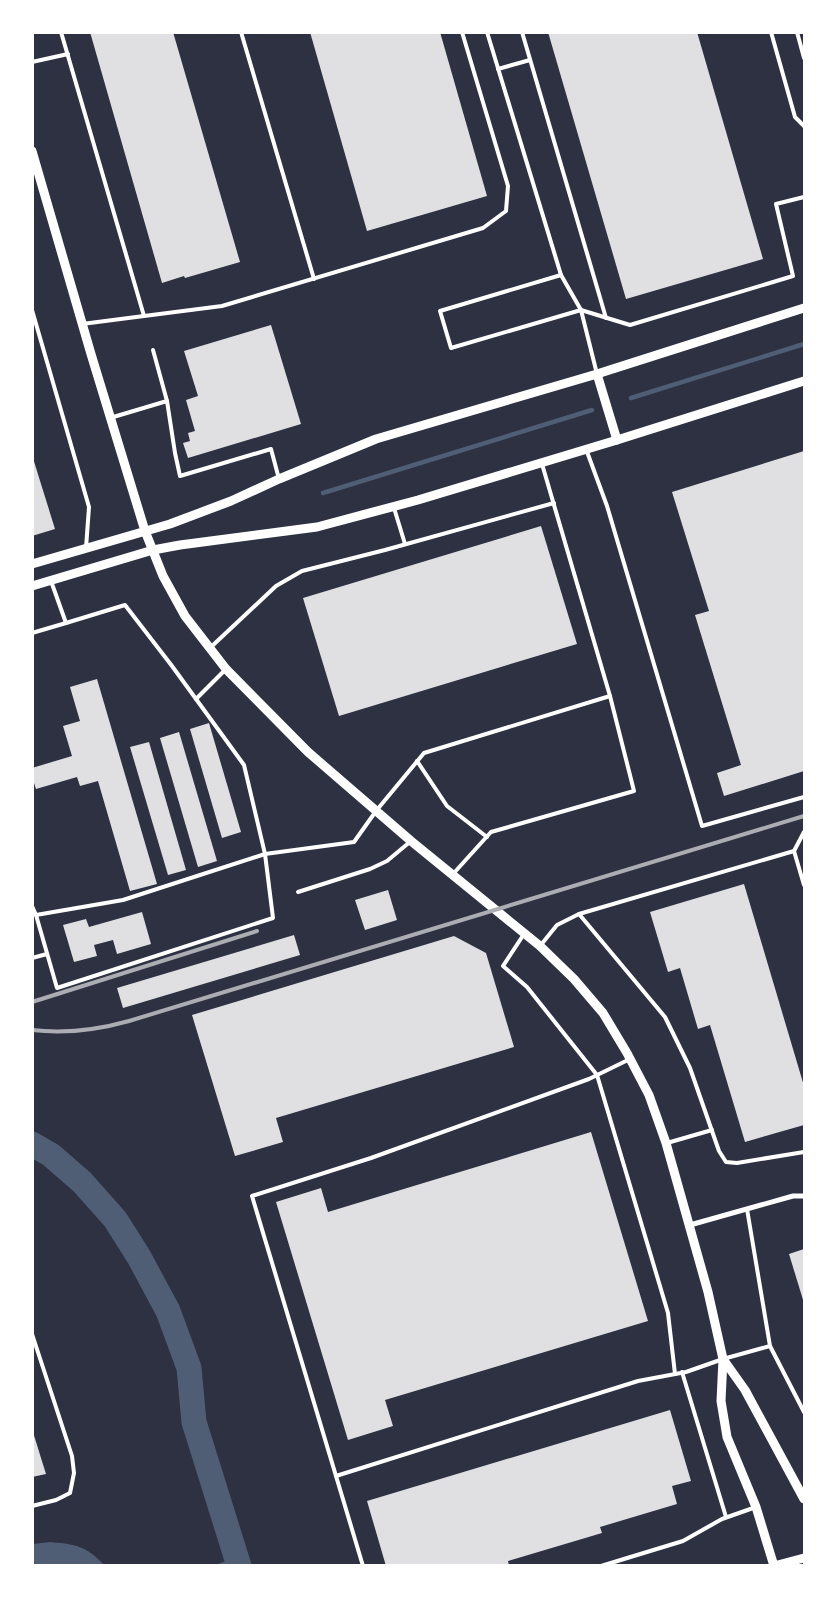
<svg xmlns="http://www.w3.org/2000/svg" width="837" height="1598" font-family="Barlow,sans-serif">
<rect width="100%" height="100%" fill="#2d3142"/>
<path fill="#4f5d75" d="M50,1542C75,1544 87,1546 104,1565H33V1544Z"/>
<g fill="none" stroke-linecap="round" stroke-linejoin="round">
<g stroke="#4f5d75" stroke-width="4.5">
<path d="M631,398L804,344"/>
<path d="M323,493L592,410"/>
<path d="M219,1566L237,1559"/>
</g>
<path stroke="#4f5d75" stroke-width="25" d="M32,1144L51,1155L82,1182L115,1219L139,1257L168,1311L189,1368L194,1422L239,1566"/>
</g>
<g fill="#e0e0e3">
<path d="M90,32H173L240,262L185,278L184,276L162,283Z"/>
<path d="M310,32H440L487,196L367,231Z"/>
<path d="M548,32H697L763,259L626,299Z"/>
<path d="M271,325L301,424L188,458L183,443L190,441L188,433L195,431L186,400L198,396L184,351Z"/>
<path d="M804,451V771L724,796L717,773L741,765L695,615L709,611L672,492Z"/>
<path d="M32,455L55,529L32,536Z"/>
<path d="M541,526L577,644L339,716L303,598Z"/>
<path d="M97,679L157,884L130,891L98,781L80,786L77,777L36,789L32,777V768L72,756L63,726L80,721L70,687Z"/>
<path d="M209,723L241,832L222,838L190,729Z"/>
<path d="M179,732L217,861L198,867L160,738Z"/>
<path d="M149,742L186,870L168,875L130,747Z"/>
<path d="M744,884L804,1086V1125L745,1142L710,1025L698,1029L680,968L668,972L650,912Z"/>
<path d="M388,890L397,920L365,930L355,900Z"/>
<path d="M142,912L151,944L117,954L113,940L94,945L97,956L74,962L63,925L86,919L89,927Z"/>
<path d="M294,935L300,955L123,1008L117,988Z"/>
<path d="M454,936L486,953L514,1047L276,1118L283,1142L235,1156L192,1015Z"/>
<path d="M591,1132L648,1321L385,1400L393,1426L348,1440L276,1202L321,1188L328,1212Z"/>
<path d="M804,1249V1303L789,1254Z"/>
<path d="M670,1410L691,1481L672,1486L677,1504L600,1527L602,1533L508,1561L509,1566H386L367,1501Z"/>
<path d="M32,1429L46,1474L32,1477Z"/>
</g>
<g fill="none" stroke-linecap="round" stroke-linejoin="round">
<g stroke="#fff" stroke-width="4">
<path d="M61,32L144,316L222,306L483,228L506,211L508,186L462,32"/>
<path d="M241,32L314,279"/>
<path d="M487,32L561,275L581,310L597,374"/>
<path d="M522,32L606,318"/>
<path d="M771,32L795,117L804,126"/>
<path d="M797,32L804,58"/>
<path d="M32,62L68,54"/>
<path d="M498,69L530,60"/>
<path d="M561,275L440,311L451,348L581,310L630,325L793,276L776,204L804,197"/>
<path d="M32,310L89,507L86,548"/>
<path d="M82,324L144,316"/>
<path d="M153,350L167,401"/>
<path d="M110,418L167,401L175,453L180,476L271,449L279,479"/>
<path d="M586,449L607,506L702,826L804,797"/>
<path d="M394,508L405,544"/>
<path d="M32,633L66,623"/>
<path d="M211,647L276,586L302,571L385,550L554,503"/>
<path d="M196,699L226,669"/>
<path d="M417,761L447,806L487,837"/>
<path d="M794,851L804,832"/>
<path d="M453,874L491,832L634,791L610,696"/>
<path d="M298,892L370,869L387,861L411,841"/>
<path d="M32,906L36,915L123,900L265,854L244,765L172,666L125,605L66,623L51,581"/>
<path d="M579,914L665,1017L690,1068L719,1151L726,1162L737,1163L804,1152"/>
<path d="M36,915L57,988L273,918L265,854L354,842L376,811L424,753L610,696L542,464"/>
<path d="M524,934L503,966L527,987L597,1075L668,1313L675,1374"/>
<path d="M540,946L557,925L579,914L794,851L804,885"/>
<path d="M32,958L47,954"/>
<path d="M667,1143L712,1130"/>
<path d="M747,1209L770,1346L804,1412"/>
<path d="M32,1334L72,1456L74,1473L70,1493L56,1500L32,1506"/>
<path d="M682,1372L726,1517"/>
<path d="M336,1476L638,1381L686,1372L723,1359L770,1346"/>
<path d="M363,1566L252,1196L371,1158L589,1079L630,1059"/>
<path d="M601,1566L683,1541L722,1519L756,1507"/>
</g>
<path stroke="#fff" stroke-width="5" d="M690,1225L793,1196H804"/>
<g stroke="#fff" stroke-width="9">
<path d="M32,151L91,354L145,531L163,576L185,616L226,669L308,752L411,841L540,946L574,979L603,1013L627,1053L649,1095L666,1143L708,1292L723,1359L721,1401L727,1437L756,1507L774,1566L804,1558"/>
<path d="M597,374L617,440"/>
<path d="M32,564L170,524L231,501L279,479L376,439L597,374L804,308"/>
<path d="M32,586L153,550L180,545L317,527L418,500L617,440L804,381"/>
<path d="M723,1359L745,1390L804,1499"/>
</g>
<g stroke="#abadb3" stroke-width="4">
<path d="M32,1002L257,931"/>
<path d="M32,1030C66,1034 97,1030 129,1021L804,816"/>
</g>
</g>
<rect width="837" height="1598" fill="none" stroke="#ffffff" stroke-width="68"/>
</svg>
